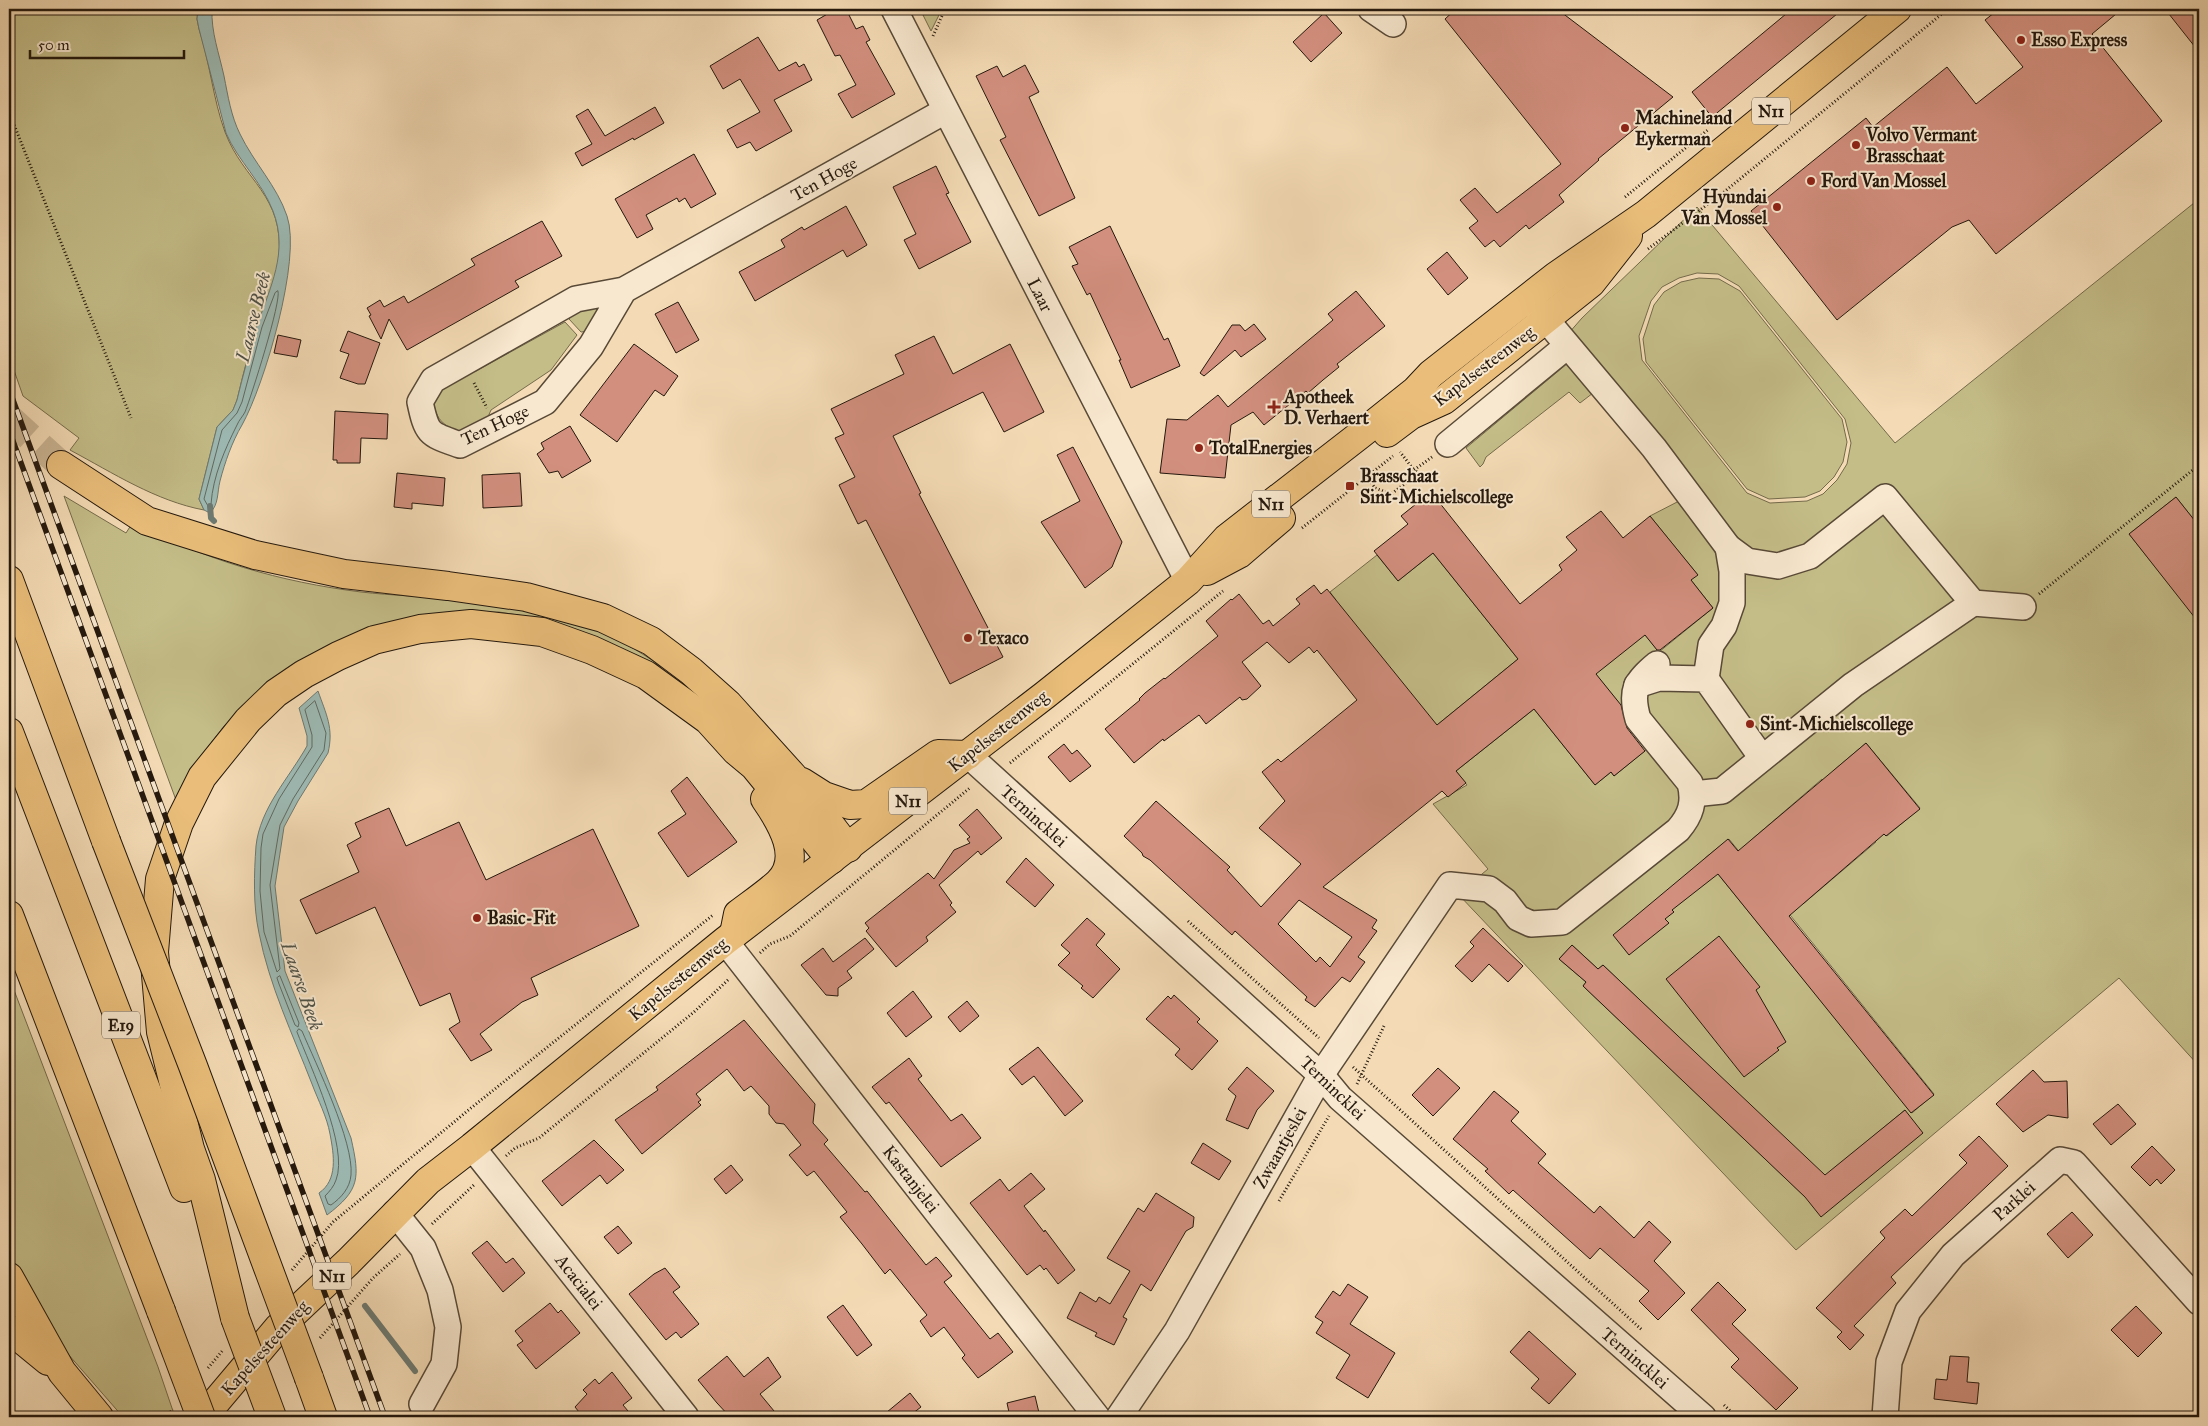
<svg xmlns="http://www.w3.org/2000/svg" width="2208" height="1426" font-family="'IM FELL Great Primer',serif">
<rect width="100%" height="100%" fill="#f4dbb5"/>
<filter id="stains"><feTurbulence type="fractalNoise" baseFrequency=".004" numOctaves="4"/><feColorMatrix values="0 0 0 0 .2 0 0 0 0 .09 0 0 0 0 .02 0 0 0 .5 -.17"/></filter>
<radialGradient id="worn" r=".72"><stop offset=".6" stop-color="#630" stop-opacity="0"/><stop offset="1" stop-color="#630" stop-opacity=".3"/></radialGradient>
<g fill="#c4bd88" stroke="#746a4a" fill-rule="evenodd">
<path d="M9,9H198L197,19L199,29C210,63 213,99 225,132C244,182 284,194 279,258C277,280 266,302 258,323C250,347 243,374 237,400L233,410L217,427L199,499L204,510C156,501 113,473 70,450L79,438L23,396L9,356Z"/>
<path d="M920,9H942L931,31Z"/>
<path d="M2199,199V526L2176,497L2129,534L2191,612L2199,606V1066L2119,978L1796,1250L1458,894L1488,869L1433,804L1467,785L1456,771L1534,709L1595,785L1611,772L1614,776L1652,745L1594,672L1642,631L1659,652L1713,608L1691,580L1697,574L1650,516L1681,500L1593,393L1580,403L1569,392L1486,457L1483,464L1480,467L1466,448L1568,363V334L1582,318L1697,207L1895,443ZM1697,273L1718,274L1739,286L1845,419L1851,443L1847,464L1837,480L1823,494L1807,501L1770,503L1747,493L1642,360L1639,336L1651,301L1662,287L1679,278ZM1866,743L1920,808L1887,836L1833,771ZM1822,779L1876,842L1803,904L1750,841ZM1729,839L1934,1094L1912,1113L1705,858ZM1572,945L1598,969L1603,965L1826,1177L1832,1170L1905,1110L1805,1197L1583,986L1586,982L1559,959Z"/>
<path d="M1699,278L1719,279L1740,291L1842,419L1847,442L1843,462L1834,477L1820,491L1805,497L1769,499L1747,489L1646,362L1643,339L1654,305L1664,292L1681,282Z"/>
<path d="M596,307L598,313L590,331L581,332L569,319L571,310Z"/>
<path d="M565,322L577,335L551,370L491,410L487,419L459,432C439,425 429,410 437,389L462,374L476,371Z"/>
<path d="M64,496L126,533L133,522C204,560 281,582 361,592C423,599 488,596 549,612C590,623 628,643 662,667L605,641L549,620L499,612L427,615L258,691L224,726L202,755L183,784L176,800Z"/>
<path d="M1433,553L1518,659L1437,725L1317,615L1336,600L1330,592L1377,555L1398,581Z"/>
<path d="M9,977L158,1367L175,1417H123L61,1346L9,1255Z"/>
</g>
<g fill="#9dbab4" stroke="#6d7971">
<path d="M198,9H212C211,32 219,53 224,76C228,96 231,116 240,134C254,163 277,186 287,216C302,259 264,386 242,425C232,442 225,462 220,481C217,493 219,504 210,513L204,510L199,499L217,427L233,410L237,400C243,375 250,350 257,326C270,287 289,252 273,211C262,182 238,161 226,133L199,29L197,19Z"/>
<path d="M318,691C326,714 334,728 328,753L298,801L284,827L275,886L285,971L351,1138C360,1178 360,1190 327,1215L319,1193C338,1180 334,1155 330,1134C327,1117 318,1100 312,1084C293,1035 269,985 259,933C253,906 254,874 256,846C260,808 289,778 307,746V736L299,708Z"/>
</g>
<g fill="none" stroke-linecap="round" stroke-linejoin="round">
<g stroke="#606960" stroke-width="1">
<path d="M278,291C282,300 251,397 245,412C243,416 239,420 237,425C225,449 213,476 211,504L208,506L204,499L222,430L237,413L242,402L262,327L275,293Z"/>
<path d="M315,701L326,733L324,750L293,799L280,825L270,885L280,969L277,972L264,932L260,891L261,848L263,834L279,799L312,747V735L305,710Z"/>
<path d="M280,976L299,1023L298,1027L295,1025L279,984L277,978Z"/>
<path d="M299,1029L302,1031C316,1064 354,1142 351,1175C350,1188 341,1198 331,1205L328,1204L325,1196C330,1191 334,1186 336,1180C349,1147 310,1066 297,1032Z"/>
</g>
<g stroke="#6d7971" stroke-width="6">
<path d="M210,506L211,518L214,521"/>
<path d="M365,1306L415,1371"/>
<path d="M448,1414L450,1417"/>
</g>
</g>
<g fill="#d28f7e" stroke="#24180d" fill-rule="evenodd">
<path d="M836,9H846L856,29L863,26L870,40L866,42L895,94L852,118L838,94L856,85L840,55L835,56L817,20Z"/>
<path d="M1456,9H1557L1673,97L1598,159L1599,160L1559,195L1564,202L1529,229L1526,225L1500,247L1494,240L1485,247L1469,228L1478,221L1460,200L1475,188L1497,213L1561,164L1445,19Z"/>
<path d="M1792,9H1843L1712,117L1692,92Z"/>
<path d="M1999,9H2122L2092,34L2162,121L1996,254L1969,220L1952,227L1837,320L1751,211L1866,118L1873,127L1947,67L1976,104L2023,67L1985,20Z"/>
<path d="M2165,9H2199V52Z"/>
<path d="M1324,13L1342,33L1311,62L1293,42Z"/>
<path d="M758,37L779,71L796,62L799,67L804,64L812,80L774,100L792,131L756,151L750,142L737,148L727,130L760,112L740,79L723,89L710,66Z"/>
<path d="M1025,65L1039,92L1029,97L1075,198L1039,216L1000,140L1006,137L976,76L997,66L1003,77Z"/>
<path d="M655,107L664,123L634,140L633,138L582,166L575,153L592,144L576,116L588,109L605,136Z"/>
<path d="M694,154L716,194L691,208L685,198L679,202L677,198L646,215L653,229L637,238L615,199Z"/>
<path d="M936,166L949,193L946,194L971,242L919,269L904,240L916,234L893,187Z"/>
<path d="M846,206L867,245L847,257L843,250L755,301L739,272L785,247L781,240L802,227L804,230Z"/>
<path d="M542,221L562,256L515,281L519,287L407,350L389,319L381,339L369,316L371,315L367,308L380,300L384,307L404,296L408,303L475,265L471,259Z"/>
<path d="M1110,226L1164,340L1168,338L1180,366L1131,388L1119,360H1121L1090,293L1087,295L1072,266L1078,264L1069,247Z"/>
<path d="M1447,252L1468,278L1448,295L1427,269Z"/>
<path d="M1356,291L1385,326L1337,364L1339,367L1323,380L1308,393L1306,391L1264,425L1253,412L1231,425L1225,478L1160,473L1167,419L1187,420L1218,395L1228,407L1333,320L1328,314Z"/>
<path d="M678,302L699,340L676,353L655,314Z"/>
<path d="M1254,324L1266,339L1241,357L1235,350L1204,376L1200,373L1232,325H1240L1245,331Z"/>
<path d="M348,331L380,343L365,384H358L340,378L349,354L340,351Z"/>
<path d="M278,335L301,340L297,357L274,353Z"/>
<path d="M934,336L953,374L1010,344L1044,412L1004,432L983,392L893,436L921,493L919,494L1003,657L950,684L866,520L858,524L839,485L855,477L835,438L844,434L831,409L904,374L895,355Z"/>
<path d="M634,344L678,376L664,396L655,390L617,442L580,415Z"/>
<path d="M335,411L388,414L387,439L361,438L360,463H337V460H333Z"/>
<path d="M570,426L591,461L562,478L558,471L549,473L537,454L544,449L541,443Z"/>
<path d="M1073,447L1122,542L1112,567L1085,588L1041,522L1080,501L1057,455Z"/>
<path d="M397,473L445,478L443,506L412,503V509L394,507Z"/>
<path d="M520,473L522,506L483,508L482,475Z"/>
<path d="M1431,492L1520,604L1562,570L1559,565L1577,550L1566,537L1601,511L1623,538L1650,516L1698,575L1691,580L1713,608L1660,650H1657L1645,635L1596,674L1621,705L1627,728L1645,751L1614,776L1611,772L1595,785L1534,709L1456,771L1466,783L1448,797L1442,791L1323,887L1377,920L1372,928L1377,931L1358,957L1365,962L1350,982L1342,977L1315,1007L1305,1000L1307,997L1235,931L1232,935L1150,860L1143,856L1142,853L1124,836L1156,801L1230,867L1227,870L1261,907L1301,864L1259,828L1285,801L1262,772L1278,759L1281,762L1357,700L1317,650L1314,653L1309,647L1289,663L1267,642L1242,662L1261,686L1247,699L1242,700L1240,697L1206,724L1199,715L1164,741L1163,739L1134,763L1105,729L1140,700L1139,699L1145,693L1164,678L1165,679L1218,636L1206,621L1231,599L1232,600L1239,594L1263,624L1269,620L1273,626L1300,604L1296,599L1314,585L1321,594L1327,589L1437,725L1518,659L1433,553L1398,581L1374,551L1408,524L1401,516ZM1299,900L1352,937L1330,967L1320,957L1316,962L1278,924Z"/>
<path d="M2176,497L2199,526V623L2129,534Z"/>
<path d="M1866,743L1920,809L1886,836L1884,834L1789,916L1934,1095L1911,1113L1718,874L1672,910L1674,912L1665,919L1669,923L1629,955L1613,935L1728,839L1738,851Z"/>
<path d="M1064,744L1072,754L1077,750L1091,766L1070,782L1048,757Z"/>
<path d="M687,777L737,842L688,877L658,833L686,814L671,791Z"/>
<path d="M389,808L406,846L459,822L486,880L593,829L639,926L531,978L538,995L522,1002L480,1034L492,1050L471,1061L449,1029L460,1022L450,993L420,1006L375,907L316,934L300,900L359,872L347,845L361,837L355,823Z"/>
<path d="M977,809L1002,838L981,855L978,851L939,885L952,903L950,905L956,912L926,937L928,941L896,967L866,931L869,928L865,923L928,873L934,879L954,850L970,843L967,839L970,837L959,825Z"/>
<path d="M1026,858L1054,885L1035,907L1006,882Z"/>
<path d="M1087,918L1105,934L1096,945L1120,969L1093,998L1081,988L1083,986L1058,965L1070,953L1061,945Z"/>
<path d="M1483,928L1523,966L1508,982L1489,964L1472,982L1455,966L1474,946L1470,942Z"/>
<path d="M1719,936L1760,987L1756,990L1786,1042L1777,1048L1779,1050L1744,1077L1666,979Z"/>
<path d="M865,938L874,949L847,971L852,978L838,988V996L826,995L801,965L823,948L833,962Z"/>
<path d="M1572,945L1598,969L1603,965L1825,1175L1905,1110L1923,1133L1821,1217L1805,1197L1583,986L1586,982L1559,959Z"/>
<path d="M913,991L932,1017L906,1037L887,1013Z"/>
<path d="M1174,995L1200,1019L1197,1022L1218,1041L1192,1070L1175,1055L1180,1049L1146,1019L1168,996L1171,999Z"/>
<path d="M967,1001L979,1016L960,1032L948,1017Z"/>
<path d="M744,1020L815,1104L813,1123L828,1140L824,1144L865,1192L867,1191L926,1265L936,1257L939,1260L952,1276L944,1282L990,1339L998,1333L1013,1352L988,1371L978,1378L962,1358L965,1355L944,1327L931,1337L920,1321L927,1315L890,1269L885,1274L862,1244L840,1217L847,1212L814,1171L807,1176L789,1155L801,1145L784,1124L776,1123L769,1114V1106L751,1086L744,1091L727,1069L696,1094L701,1100L698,1102L701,1105L642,1154L615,1120L658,1090L656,1087Z"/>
<path d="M1038,1047L1083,1101L1065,1116L1034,1076L1022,1085L1009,1069Z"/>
<path d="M909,1058L922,1076L918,1079L951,1121L962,1114L981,1138L941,1167L889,1102L886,1104L872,1087Z"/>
<path d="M1247,1067L1274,1091L1257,1110L1248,1129L1226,1120L1236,1096L1228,1089Z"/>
<path d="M1438,1068L1460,1088L1433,1116L1412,1095Z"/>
<path d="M2033,1070L2044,1082L2067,1081L2068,1118L2048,1115L2023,1132L1996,1104Z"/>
<path d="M1494,1091L1519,1112L1511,1121L1546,1154L1538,1163L1594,1213L1600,1206L1634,1238L1649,1221L1671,1242L1654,1261L1685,1293L1658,1320L1639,1301L1649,1291L1600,1248L1590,1259L1513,1190L1509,1194L1485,1171L1488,1169L1453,1139Z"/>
<path d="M2118,1104L2136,1124L2111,1145L2093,1124Z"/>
<path d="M1979,1136L2008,1166L1891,1277L1896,1283L1854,1326L1864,1335L1850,1350L1837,1337L1842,1332L1816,1308L1885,1238L1880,1232L1905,1209L1912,1216L1967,1163L1959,1155Z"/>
<path d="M594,1140L624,1170L607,1184L600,1175L562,1206L542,1181Z"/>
<path d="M1203,1143L1231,1161L1219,1180L1191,1163Z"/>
<path d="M2152,1146L2175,1170L2161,1184L2157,1179L2150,1186L2131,1167Z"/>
<path d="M731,1165L743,1180L726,1194L714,1179Z"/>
<path d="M1031,1173L1045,1189L1024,1206L1044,1232L1045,1230L1075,1270L1058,1284L1046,1268L1044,1270L1040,1265L1027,1275L970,1203L1000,1179L1009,1191Z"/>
<path d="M1156,1193L1194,1217L1193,1227L1186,1231L1151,1291L1141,1284L1123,1317L1127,1319L1114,1345L1095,1336L1097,1333L1067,1318L1080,1292L1096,1302L1099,1297L1110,1304L1130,1271L1107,1258L1138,1208L1144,1212Z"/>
<path d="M2072,1212L2093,1235L2068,1258L2047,1234Z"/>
<path d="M618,1226L632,1243L618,1254L604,1237Z"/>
<path d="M487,1241L506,1263L513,1258L525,1273L503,1292L472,1253Z"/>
<path d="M665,1268L680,1287L673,1292L699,1324L681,1338L676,1332L666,1340L629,1294L654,1274Z"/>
<path d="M1718,1282L1746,1310L1732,1324L1798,1388L1776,1410L1731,1367L1739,1359L1691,1310Z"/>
<path d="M1348,1284L1368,1297L1350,1324L1395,1353L1368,1398L1336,1378L1350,1355L1316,1333L1323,1322L1315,1317L1333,1291L1340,1296Z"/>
<path d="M550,1303L558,1313L561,1310L580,1333L536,1369L517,1345L523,1341L515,1331Z"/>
<path d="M843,1305L872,1345L857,1356L827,1317Z"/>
<path d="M2136,1306L2162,1333L2138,1357L2111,1330Z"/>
<path d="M1529,1331L1576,1374L1549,1404L1531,1388L1539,1379L1510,1352Z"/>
<path d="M727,1356L744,1377L768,1357L781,1377L760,1394L779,1417H730L717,1403L698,1380Z"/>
<path d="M1950,1356L1969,1357L1967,1382L1979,1383L1977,1404L1934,1399L1936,1379L1947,1380Z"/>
<path d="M612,1372L632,1398L623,1405L633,1417H583L575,1407L587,1394L583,1390L595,1379L599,1384Z"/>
<path d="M910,1393L921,1407L908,1417H881Z"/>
<path d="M1035,1396L1040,1417H1010L1007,1403Z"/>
</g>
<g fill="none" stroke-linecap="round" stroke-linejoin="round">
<path stroke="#cab493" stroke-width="28" stroke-dasharray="28 14" stroke-linecap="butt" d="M9,418L61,465"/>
<g stroke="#584937" stroke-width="28">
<g id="minor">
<path d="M894,9L1188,581"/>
<path d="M1371,9L1393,24"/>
<path d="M624,290L591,346L545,402L460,445C429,434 427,435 420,402L433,380L576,299L624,290L945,111"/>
<path d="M1533,304L1654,448L1728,547L1747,561L1778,566L1810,556L1885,497L1973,603L2023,607"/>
<path d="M1448,444L1567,346"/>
<path d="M1706,679L1711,645L1724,626L1732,603V571L1728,547"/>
<path d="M1637,685L1659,678L1706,679L1762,758"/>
<path d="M968,755L1321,1075L1340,1098L1703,1417"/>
<path d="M1693,794L1722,791L1853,685L1973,603"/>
<path d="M725,941L1097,1417"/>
<path d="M472,1147L686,1417"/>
<path d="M395,1213L423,1248L440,1290L448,1327L444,1364L422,1404"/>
<path d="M1119,1417L1177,1331L1321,1075L1450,885L1489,889L1505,901L1518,918L1531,924L1562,922L1678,830C1691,815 1695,802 1690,783L1638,719C1630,691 1635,682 1657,664"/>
<path d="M1885,1417L1889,1362L1908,1311L1953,1255L2060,1160L2074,1163L2199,1302"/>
</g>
</g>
<g stroke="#24180d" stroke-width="30">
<g id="major">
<path d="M1387,433L1411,415L1444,400L1591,283L1628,236"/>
<path d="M1207,571L1239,554L1281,518"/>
<path d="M205,1417L214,1404L278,1328L348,1262L428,1181L472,1147L725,941L1045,695L1188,581L1227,538L1361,434L1415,391L1431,374L1556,276L1646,214L1897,9"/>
</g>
</g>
<g stroke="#24180d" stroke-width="30">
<g id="highway">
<path d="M61,465L147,521L255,555L344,574L448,586L526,597L603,618L651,641L691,671L728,704L793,776L848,848"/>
<path d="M9,580L106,841"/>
<path d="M9,732L184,1188"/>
<path d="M802,782L824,796L850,805L866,804L938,754L968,755"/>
<path d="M9,915L161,1311"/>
<path d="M734,934L738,914C751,904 766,894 778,883C804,859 781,822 765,799"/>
<path d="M9,1277L62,1372L99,1417"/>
<path d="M235,1318L201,1180L190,1149L161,1032L154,952L160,879L179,823L202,777L248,720L276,693L304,674L338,656L374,640L420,629L471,624L542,632L592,650L646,675L708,720L736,751L754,766L831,860"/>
<path d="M9,1329L48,1361"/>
<path d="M309,1378L323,1417"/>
</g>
</g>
<g stroke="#24180d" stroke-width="3" stroke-dasharray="1 2.5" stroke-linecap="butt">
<path d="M933,36L945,9"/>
<path d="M9,112L131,418"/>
<path d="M1625,197L1709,129"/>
<path d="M1648,249L1724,192L1948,9"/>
<path d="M474,383L487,408"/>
<path d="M1432,457L1414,470L1432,482"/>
<path d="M1367,477L1375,488L1391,494L1410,480L1414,470L1400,452"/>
<path d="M1302,528L1393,456"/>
<path d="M2039,594L2199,465"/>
<path d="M1010,763L1223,591"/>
<path d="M1188,921L1319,1038"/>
<path d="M760,953L770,944L790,936L971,787"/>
<path d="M1353,1067L1642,1330"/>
<path d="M1357,1084L1384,1026"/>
<path d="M506,1156L515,1148L539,1138L694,1012L729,979"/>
<path d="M1279,1201L1329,1116"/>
<path d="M432,1224L475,1184"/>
<path d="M292,1270L333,1222L471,1108L713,915"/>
<path d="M320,1338L373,1278L400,1254"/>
<path d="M208,1368L223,1350"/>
<path d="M1724,1405L1737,1417"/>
<path d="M166,1417L173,1409"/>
</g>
<use href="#minor" stroke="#f8e8cf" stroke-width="25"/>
<use href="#major" stroke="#eabe7a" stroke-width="28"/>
<use href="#highway" stroke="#eabe7a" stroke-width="28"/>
<g stroke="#24180d" stroke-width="5.5">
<g id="rail">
<path d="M9,389L385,1417"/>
<path d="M9,430L370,1417"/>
</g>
</g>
<use href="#rail" stroke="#f8e8cf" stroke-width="4" stroke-dasharray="11" stroke-linecap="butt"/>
<g stroke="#24180d" stroke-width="30" stroke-linecap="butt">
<g id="highway-bridge">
<path d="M106,841L193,1066L309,1378"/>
<path d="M161,1311L201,1417"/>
<path d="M235,1318L272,1417"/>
</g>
</g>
<use href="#highway-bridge" stroke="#eabe7a" stroke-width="28"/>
</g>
<g fill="#8f2418" stroke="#f8e8cf" stroke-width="2">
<circle cx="2021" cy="40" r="5"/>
<circle cx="1625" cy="128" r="5"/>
<circle cx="1856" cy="145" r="5"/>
<circle cx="1811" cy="181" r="5"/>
<circle cx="1777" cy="207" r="5"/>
<path d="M1271.5 399.5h5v5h5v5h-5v5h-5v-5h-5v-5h5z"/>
<circle cx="1199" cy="448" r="5"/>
<rect x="1345" y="481" width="10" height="10" rx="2.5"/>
<circle cx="968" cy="638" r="5"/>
<circle cx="1750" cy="724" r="5"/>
<circle cx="477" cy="918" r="5"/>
</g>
<g text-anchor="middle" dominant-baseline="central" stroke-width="4" stroke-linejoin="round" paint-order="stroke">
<g fill="#f8e8cf" stroke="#645647" stroke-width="1">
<rect x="1752" y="97.5" width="38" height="27" rx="4"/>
<rect x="1252" y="490.5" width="38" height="27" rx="4"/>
<rect x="889" y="787.5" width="38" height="27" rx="4"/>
<rect x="102" y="1011.5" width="38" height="27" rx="4"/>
<rect x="313" y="1262.5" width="38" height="27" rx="4"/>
</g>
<g font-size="16" font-weight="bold" fill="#24180d">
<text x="1771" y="111">N11</text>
<text x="1271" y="504">N11</text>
<text x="908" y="801">N11</text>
<text x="121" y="1025">E19</text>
<text x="332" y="1276">N11</text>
</g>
<g font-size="18" font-weight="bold" fill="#24180d" stroke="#f8e8cf" text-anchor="start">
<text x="2031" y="40">Esso Express</text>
<text x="1635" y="118">Machineland<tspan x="1635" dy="21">Eykerman</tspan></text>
<text x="1866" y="135">Volvo Vermant<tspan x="1866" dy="21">Brasschaat</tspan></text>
<text x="1821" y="181">Ford Van Mossel</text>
<text x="1767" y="197" text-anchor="end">Hyundai<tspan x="1767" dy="21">Van Mossel</tspan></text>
<text x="1284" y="397">Apotheek<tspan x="1284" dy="21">D. Verhaert</tspan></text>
<text x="1209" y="448">TotalEnergies</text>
<text x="1360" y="476">Brasschaat<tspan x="1360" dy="21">Sint-Michielscollege</tspan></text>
<text x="978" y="638">Texaco</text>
<text x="1760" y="724">Sint-Michielscollege</text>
<text x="487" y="918">Basic-Fit</text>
</g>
<g font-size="18" fill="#24180d" stroke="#f8e8cf">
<text transform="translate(824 179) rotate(-29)">Ten Hoge</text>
<text transform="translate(1040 295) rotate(63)">Laar</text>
<text transform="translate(1484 366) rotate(-37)">Kapelsesteenweg</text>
<text transform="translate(495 425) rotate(-25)">Ten Hoge</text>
<text transform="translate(998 731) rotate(-38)">Kapelsesteenweg</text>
<text transform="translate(1034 816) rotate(42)">Ternincklei</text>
<text transform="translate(678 979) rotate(-39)">Kapelsesteenweg</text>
<text transform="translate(1333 1088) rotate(44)">Ternincklei</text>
<text transform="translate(1280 1148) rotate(-61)">Zwaantjeslei</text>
<text transform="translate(911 1179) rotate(52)">Kastanjelei</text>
<text transform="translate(2014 1201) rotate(-42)">Parklei</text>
<text transform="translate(579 1282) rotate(52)">Acacialei</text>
<text transform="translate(265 1348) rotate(-48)">Kapelsesteenweg</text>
<text transform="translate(1635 1358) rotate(41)">Ternincklei</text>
</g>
<g font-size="19" font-style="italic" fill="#4e5147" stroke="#f8e8cf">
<text transform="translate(253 317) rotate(-76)">Laarse Beek</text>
<text transform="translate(302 986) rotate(71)">Laarse Beek</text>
</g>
</g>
<rect width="2208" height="1426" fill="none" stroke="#f4dbb5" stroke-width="30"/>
<rect x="10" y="10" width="2188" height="1406" fill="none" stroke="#24180d" stroke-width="2.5"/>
<rect x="15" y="15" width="2178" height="1396" fill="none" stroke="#24180d"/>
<path d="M30 50v8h154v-8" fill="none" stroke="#24180d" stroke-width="2.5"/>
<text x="38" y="50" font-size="15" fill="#24180d" stroke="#f8e8cf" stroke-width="4" paint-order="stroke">50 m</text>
<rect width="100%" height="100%" filter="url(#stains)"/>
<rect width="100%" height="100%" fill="url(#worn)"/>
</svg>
